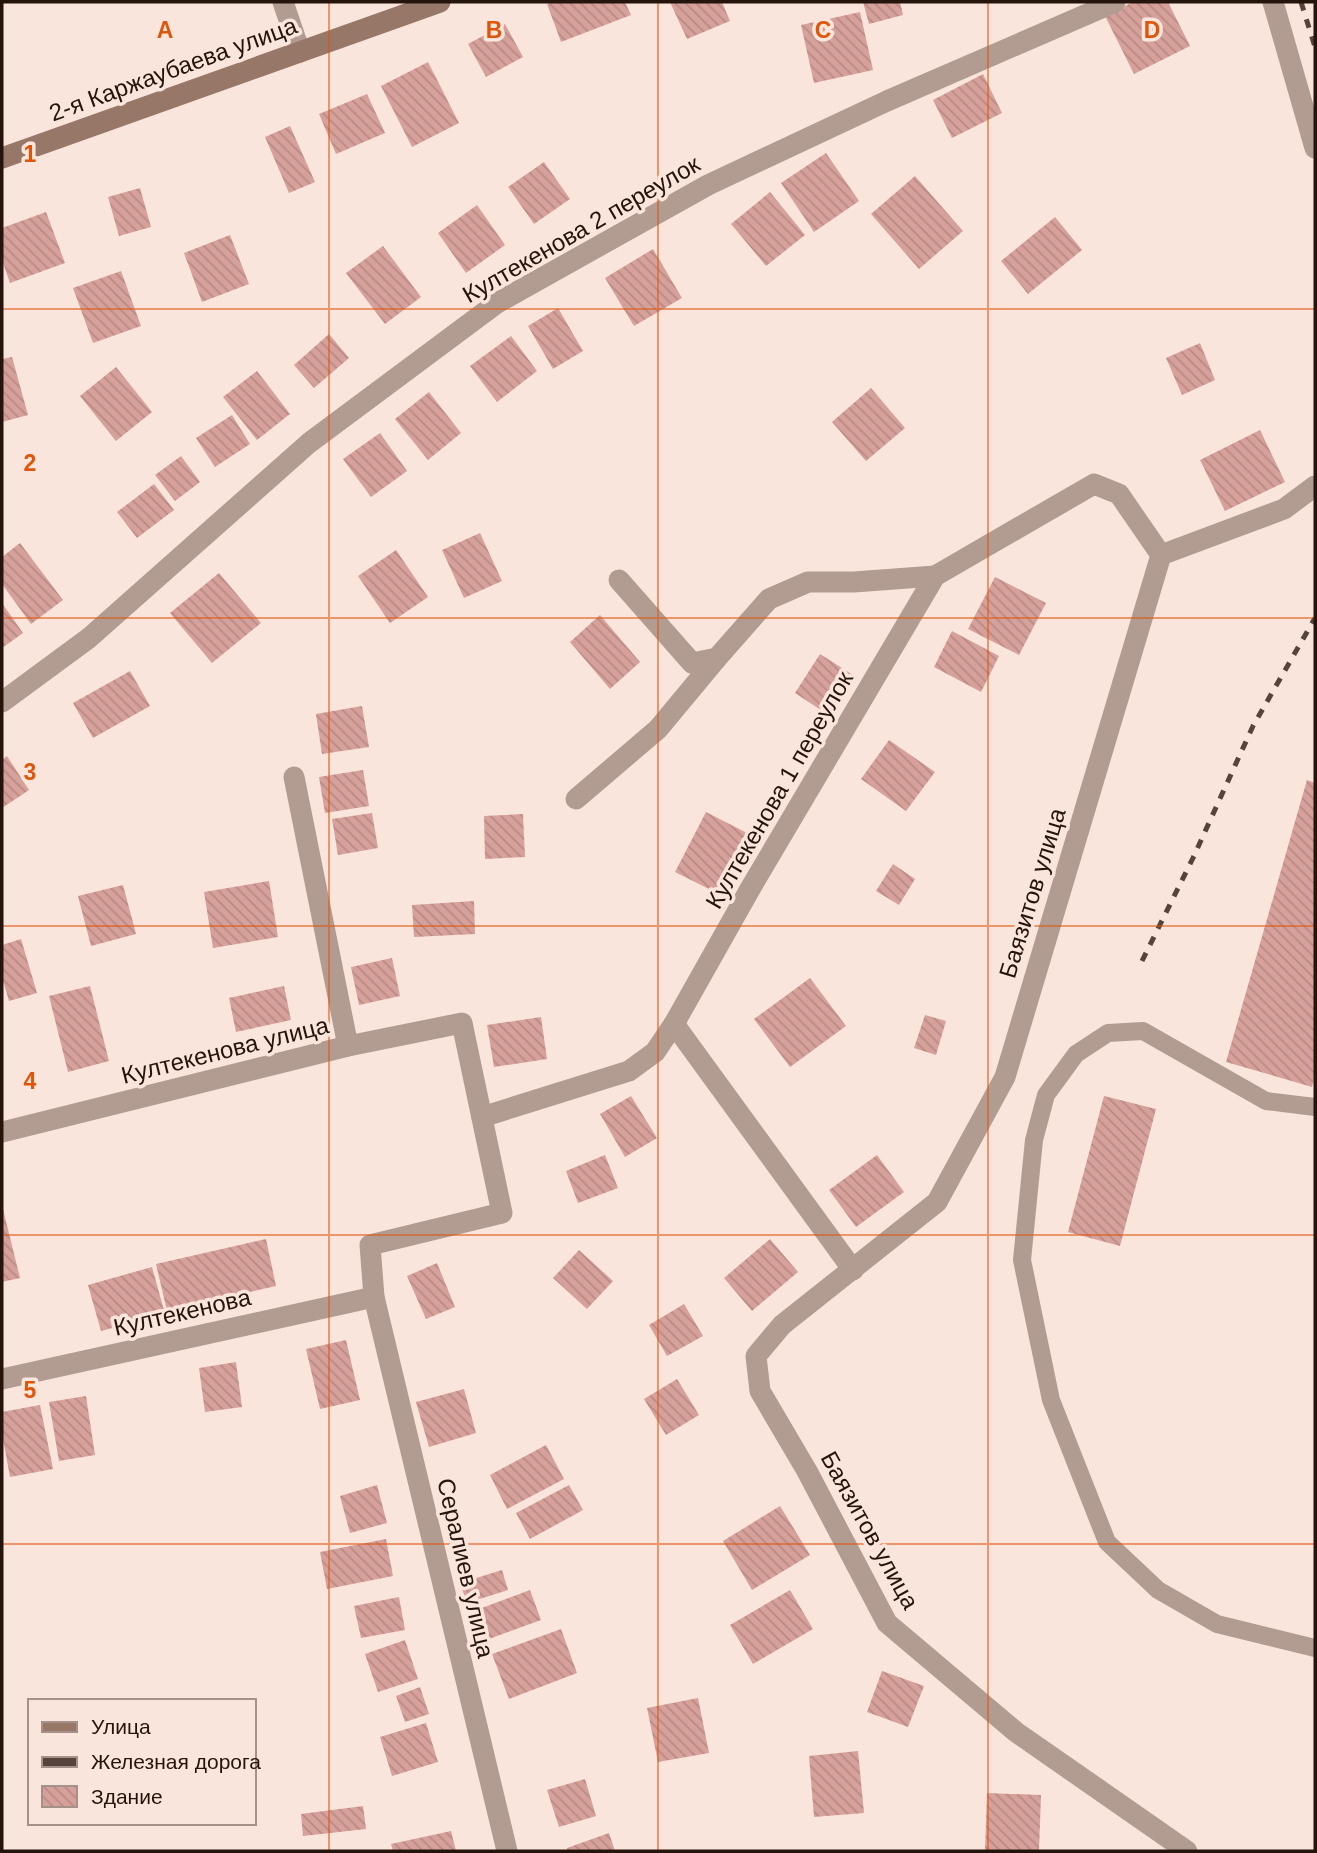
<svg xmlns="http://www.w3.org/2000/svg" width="1317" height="1853" font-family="Helvetica,sans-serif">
<defs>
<pattern id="building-back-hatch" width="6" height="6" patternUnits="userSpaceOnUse" patternTransform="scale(1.75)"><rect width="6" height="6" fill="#d7a19b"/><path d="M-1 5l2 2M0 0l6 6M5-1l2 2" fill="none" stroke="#b88a84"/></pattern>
</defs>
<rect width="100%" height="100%" fill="#fae5dc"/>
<g fill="url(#building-back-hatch)">
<path d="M553,2H625L631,15L561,42L547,4Z"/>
<path d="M670,2H722L730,21L687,39Z"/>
<path d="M863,2H900L903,15L869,24Z"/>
<path d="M1133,2H1168L1190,46L1134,74L1105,16Z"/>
<path d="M860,12L873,70L814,83L801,25Z"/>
<path d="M505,24L523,57L486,77L468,44Z"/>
<path d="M428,62L459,123L412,147L381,86Z"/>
<path d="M983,74L1002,113L952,138L933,100Z"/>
<path d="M367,94L385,133L336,154L319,114Z"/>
<path d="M290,126L315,182L289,193L265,137Z"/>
<path d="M826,153L859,201L814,232L781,183Z"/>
<path d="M544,162L570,199L534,224L508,187Z"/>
<path d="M915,176L963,231L919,269L871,214Z"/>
<path d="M140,188L151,227L119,236L108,197Z"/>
<path d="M770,192L805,235L766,266L731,224Z"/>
<path d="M477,205L505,245L466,273L438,233Z"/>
<path d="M46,212L65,263L10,283L2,260V228Z"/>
<path d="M1055,217L1082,250L1028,294L1001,261Z"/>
<path d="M230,235L249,284L202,302L184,253Z"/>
<path d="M383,246L421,297L385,324L346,273Z"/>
<path d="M653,249L682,298L634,326L605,278Z"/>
<path d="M121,271L141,326L93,343L73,288Z"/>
<path d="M558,308L583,351L553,369L528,326Z"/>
<path d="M329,334L349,358L314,388L294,365Z"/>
<path d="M511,336L537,371L497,402L470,366Z"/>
<path d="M1200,343L1215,380L1182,395L1166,358Z"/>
<path d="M12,357L28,415L2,422V359Z"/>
<path d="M116,367L152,412L116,441L80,396Z"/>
<path d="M257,371L290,414L257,440L223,397Z"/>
<path d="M871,388L905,428L866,461L832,422Z"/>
<path d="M429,392L461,433L428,460L395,419Z"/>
<path d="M232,415L250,444L215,467L196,438Z"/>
<path d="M1260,430L1285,482L1225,511L1200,460Z"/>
<path d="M380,433L407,471L371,497L343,459Z"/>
<path d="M181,456L200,482L175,501L155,475Z"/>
<path d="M154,484L174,510L137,538L117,512Z"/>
<path d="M480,533L502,581L464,598L442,550Z"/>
<path d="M20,543L63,600L31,624L2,584V557Z"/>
<path d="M396,550L428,597L390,623L358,576Z"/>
<path d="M219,573L261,623L212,663L170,613Z"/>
<path d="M995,577L1046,603L1019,655L968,629Z"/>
<path d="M2,603L23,633L2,648Z"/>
<path d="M600,615L640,662L610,689L570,642Z"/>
<path d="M952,631L999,656L981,692L934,667Z"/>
<path d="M820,654L853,675L827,714L795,693Z"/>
<path d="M130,671L150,706L93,738L73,703Z"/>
<path d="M362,706L369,747L322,754L316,714Z"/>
<path d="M889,740L935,772L906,811L861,779Z"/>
<path d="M7,756L29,790L2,808V760Z"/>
<path d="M363,770L369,806L325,813L319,777Z"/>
<path d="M1307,780L1315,783V1075L1312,1087L1226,1062Z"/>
<path d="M706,812L751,835L719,894L675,872Z"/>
<path d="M372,813L378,848L338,855L332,819Z"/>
<path d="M523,814L525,857L485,859L484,816Z"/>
<path d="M893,864L915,879L899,905L876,891Z"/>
<path d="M269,881L278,937L213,948L204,892Z"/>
<path d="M123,885L136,934L91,946L78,896Z"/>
<path d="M474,901L475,934L414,937L412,905Z"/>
<path d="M21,939L37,993L9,1001L2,977V945Z"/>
<path d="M392,958L400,996L359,1005L351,967Z"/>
<path d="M810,978L846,1026L790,1067L754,1019Z"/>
<path d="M90,986L109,1061L68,1072L49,996Z"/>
<path d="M284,986L291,1020L236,1032L229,998Z"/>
<path d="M925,1015L946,1021L936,1055L914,1048Z"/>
<path d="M541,1017L547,1059L494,1067L487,1025Z"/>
<path d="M631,1096L657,1138L625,1157L600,1114Z"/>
<path d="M1104,1096L1156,1109L1120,1246L1068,1232Z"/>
<path d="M605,1155L618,1188L578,1203L566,1171Z"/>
<path d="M877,1155L904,1192L856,1227L829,1190Z"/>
<path d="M2,1205L20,1278L2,1282Z"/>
<path d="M266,1239L276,1286L167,1311L156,1264Z"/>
<path d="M770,1239L798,1272L752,1311L724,1278Z"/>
<path d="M579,1250L613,1281L587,1309L553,1278Z"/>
<path d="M437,1263L455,1307L426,1319L407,1276Z"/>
<path d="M152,1267L165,1314L101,1331L88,1285Z"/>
<path d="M684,1304L703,1336L667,1356L649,1325Z"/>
<path d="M346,1340L360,1400L320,1409L306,1349Z"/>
<path d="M236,1362L242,1407L205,1412L199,1368Z"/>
<path d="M677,1379L699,1415L666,1435L644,1399Z"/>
<path d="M464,1389L476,1433L429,1447L416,1402Z"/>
<path d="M86,1396L95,1455L59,1461L49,1402Z"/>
<path d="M40,1405L53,1469L10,1477L2,1433V1412Z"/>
<path d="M546,1445L564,1479L507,1509L490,1475Z"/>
<path d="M377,1485L387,1523L350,1533L340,1496Z"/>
<path d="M569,1485L583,1510L530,1539L516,1513Z"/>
<path d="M780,1506L810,1555L752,1590L723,1541Z"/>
<path d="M386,1539L393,1576L327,1589L320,1552Z"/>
<path d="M502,1570L508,1590L467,1603L460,1583Z"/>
<path d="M530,1590L541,1620L489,1639L479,1609Z"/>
<path d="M790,1590L813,1629L753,1664L730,1625Z"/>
<path d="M399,1597L405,1630L361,1638L354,1606Z"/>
<path d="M561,1629L577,1673L509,1699L492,1654Z"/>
<path d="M405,1640L418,1679L378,1692L365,1654Z"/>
<path d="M882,1671L924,1686L908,1727L867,1712Z"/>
<path d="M420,1687L429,1714L405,1722L396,1696Z"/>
<path d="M698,1698L709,1753L658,1762L647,1708Z"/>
<path d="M426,1723L438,1762L392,1776L380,1737Z"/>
<path d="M858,1751L864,1813L814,1817L809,1756Z"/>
<path d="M585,1779L596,1816L559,1827L547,1790Z"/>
<path d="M987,1793L1041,1795L1039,1851H985Z"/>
<path d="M363,1806L366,1829L303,1836L301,1814Z"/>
<path d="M451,1831L456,1851H393L391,1844Z"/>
<path d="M609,1833L615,1851H568L567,1848Z"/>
</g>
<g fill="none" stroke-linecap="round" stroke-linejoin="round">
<path stroke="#b29c92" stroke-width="18" d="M1315,1107L1266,1101L1143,1031L1108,1033L1076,1054L1046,1095L1034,1140L1022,1260L1051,1400L1107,1542L1158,1590L1217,1624L1315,1648"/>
<g stroke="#b29c92" stroke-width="21">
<path d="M283,2L300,52"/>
<path d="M1273,2L1315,148"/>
<path d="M1161,555L1284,509L1315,486"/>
<path d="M619,580L692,663L717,658L769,599L808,582H854L935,576"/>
<path d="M2,702L89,638L309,443L497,303L708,185L887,101L1115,2"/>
<path d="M294,777L348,1046"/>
<path d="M576,799L658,729L717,658"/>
<path d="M674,1024L853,1270"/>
<path d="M482,1117L629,1071L655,1052L674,1024L750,889L935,576L1094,484L1119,494L1161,555L1005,1077L937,1202L782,1325L756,1356L760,1391L807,1471L887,1623L1016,1732L1187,1851"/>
<path d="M2,1132L348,1046L462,1023L502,1213L370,1245L374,1297L507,1851"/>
<path d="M2,1379L374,1297"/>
</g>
<path stroke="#967768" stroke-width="21" d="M2,158L440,2"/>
<g stroke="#56443c" stroke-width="5" stroke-dasharray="9 9" stroke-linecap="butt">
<path d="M1301,2L1315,47"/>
<path d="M1142,961L1193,858L1253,726L1315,618"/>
</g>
</g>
<path fill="none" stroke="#de560c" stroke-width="2" stroke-opacity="0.55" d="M329,2V1851M658,2V1851M988,2V1851M2,309H1315M2,618H1315M2,926H1315M2,1235H1315M2,1544H1315"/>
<g text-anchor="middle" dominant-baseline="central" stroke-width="7" stroke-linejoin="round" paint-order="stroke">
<g font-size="24" fill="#25140c" stroke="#fae5dc">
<text transform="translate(173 69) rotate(-20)">2-я Каржаубаева улица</text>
<text transform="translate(581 229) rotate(-30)">Култекенова 2 переулок</text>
<text transform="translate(779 790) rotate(-60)">Култекенова 1 переулок</text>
<text transform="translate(1032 893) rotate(-73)">Баязитов улица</text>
<text transform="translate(225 1050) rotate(-14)">Култекенова улица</text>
<text transform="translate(182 1312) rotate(-13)">Култекенова</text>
<text transform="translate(870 1530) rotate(61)">Баязитов улица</text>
<text transform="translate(466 1568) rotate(77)">Сералиев улица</text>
</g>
</g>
<g font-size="23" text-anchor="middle" font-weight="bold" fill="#de560c" stroke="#fae5dc" stroke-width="7" stroke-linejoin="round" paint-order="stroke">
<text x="165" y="38">A</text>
<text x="494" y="38">B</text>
<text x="823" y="38">C</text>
<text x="1152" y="38">D</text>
<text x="30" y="162">1</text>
<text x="30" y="471">2</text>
<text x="30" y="780">3</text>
<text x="30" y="1089">4</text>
<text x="30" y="1398">5</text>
</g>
<rect width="1317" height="1853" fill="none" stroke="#25140c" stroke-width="7"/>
<rect x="28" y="1699" width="228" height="126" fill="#fae5dc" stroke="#a59189" stroke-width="2"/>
<rect x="42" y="1722" width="35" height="10" fill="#967768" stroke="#a59189" stroke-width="2"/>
<text x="91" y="1734" font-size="21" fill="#25140c">Улица</text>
<rect x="42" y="1757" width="35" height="10" fill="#56443c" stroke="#a59189" stroke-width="2"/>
<text x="91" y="1769" font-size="21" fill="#25140c">Железная дорога</text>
<rect x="42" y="1786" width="35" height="21" fill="url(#building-back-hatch)" stroke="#a59189" stroke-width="2"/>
<text x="91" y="1804" font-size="21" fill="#25140c">Здание</text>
</svg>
